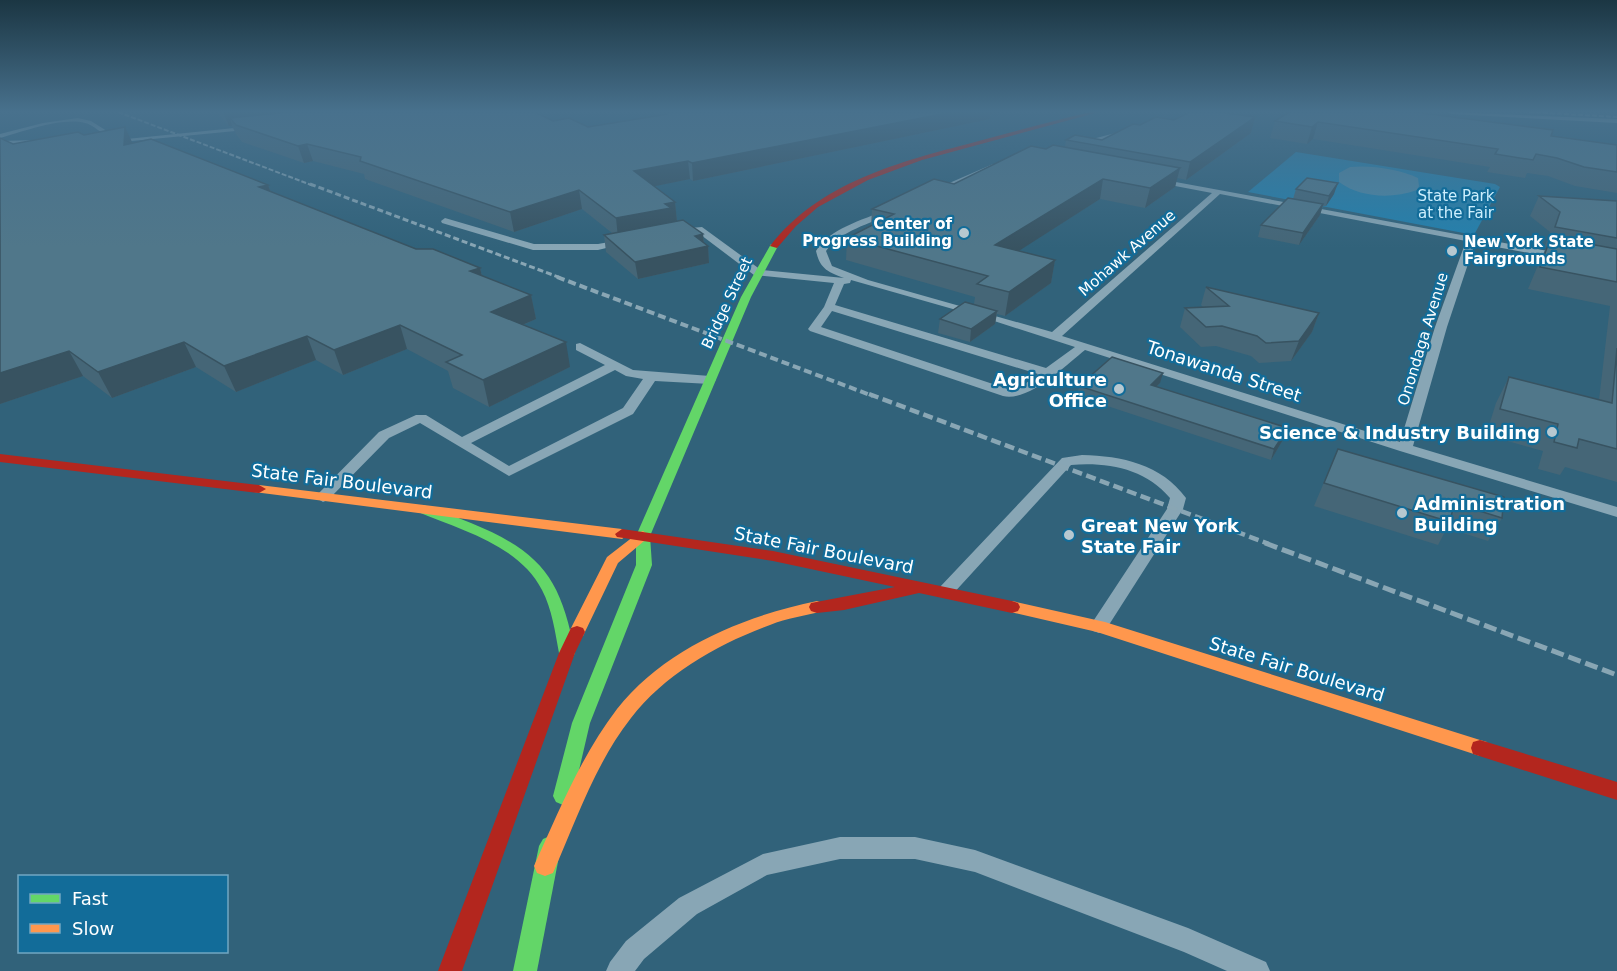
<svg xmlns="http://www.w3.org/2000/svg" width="1617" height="971" font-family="'DejaVu Sans',sans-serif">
<rect width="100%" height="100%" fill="#31627a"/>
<path fill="#2381ae" d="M1296,152L1495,184L1500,187L1474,235L1248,192Z"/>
<path fill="#4c89a8" d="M1350,167C1372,165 1398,169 1418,178L1419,186L1417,190C1392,199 1361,198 1339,182V173Z"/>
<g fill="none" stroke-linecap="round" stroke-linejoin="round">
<g fill="#88a6b5" fill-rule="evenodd">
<path d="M1448,112L1617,119V123L1451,114Z"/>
<path d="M78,118L91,121L110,133L88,138V136L101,132C96,129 91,124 85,123C62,117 22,132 0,138V134L43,123Z"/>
<path d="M254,126L256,129L111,143L107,141Z"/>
<path d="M1127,130L1129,133L1077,146L1073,144Z"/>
<path d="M0,141L39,140L43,142L39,144L0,145Z"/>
<path d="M993,164L1000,166L938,193L931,191Z"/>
<path d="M1154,178L1564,254V258L1561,259L1475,243L1447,327L1413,446L1617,507V517L1400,451L1085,350C1066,365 1029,402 1003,396L810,331L808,329L824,307L834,283L754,275L697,232L679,235L674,232L679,229L702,227L761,270L844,278C828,272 820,269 816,251C830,228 863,220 886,210H892V214C871,223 840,231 826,251L832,266L868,280L1052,332L1212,193L1154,182ZM1220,194L1466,241L1435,327L1400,442L1062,336ZM851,280L988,319L1075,347L1046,368L835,305L844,284L850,283ZM832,311L1038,374L1025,384L1008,389L821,327Z"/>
<path d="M445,218L534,244H598L626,239L631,242L598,250H533L442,223L441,221Z"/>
<path d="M580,343L633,370L710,376L716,380L710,384L655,381L633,414L509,476L420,423L389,438L328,500L323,502L315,497L379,432L416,415H426L462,437L605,365L576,350V344ZM615,370L626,376L643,379L623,408L509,466L471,443Z"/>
<path d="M1082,455C1122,456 1161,464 1186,498L1183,509L1105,631L1099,633L1093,631L1090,626L1167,509L1170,498C1145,469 1109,462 1071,465L951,596H939L936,592L939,588L1062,458Z"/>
<path d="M840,837H915L975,850L1188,928L1266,962L1270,971H1227L1184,952L975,872L915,859H840L767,875L697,914L644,959L635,971H606L610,962L626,941L679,898L763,854Z"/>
</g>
<g fill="#63d668" fill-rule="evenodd">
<path d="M771,244L778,246L751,297L650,536L652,565L590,723L573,796L570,802L563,805L556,802L553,796L572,723L636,565V536L741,297Z"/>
<path d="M423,505C439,509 455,517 471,523C542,552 561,579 575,653L573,657L567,659L561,657L559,653C555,632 552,609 542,590C519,545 461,530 418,512L416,509L418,506Z"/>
<path d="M550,836L557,839L561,846L537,971H513L539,846L543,839Z"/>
</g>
<g fill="#ff974d" fill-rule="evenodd">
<path d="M259,485L622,529L629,534L622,539L254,492L252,489L254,486Z"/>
<path d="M643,531L650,536L618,563L583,636L577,638L571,636L569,632L607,557L638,533Z"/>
<path d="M817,601L823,603L825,607L823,611C805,616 787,618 770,625C718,644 665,674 631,718C595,764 576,821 553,873L545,876L537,873L534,866C558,813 581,756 617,709C664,649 744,616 817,601Z"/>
<path d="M1012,601L1105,622L1480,740L1487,742L1489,748L1487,754L1480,756L1097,632L1006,611L1004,607L1006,603Z"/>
</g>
<g fill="#b3261e" fill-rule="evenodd">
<path d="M1090,112H1099L922,160L868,180L818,207L796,226L777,248L770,246C820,182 899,162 975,142C1013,132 1052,121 1090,112Z"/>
<path d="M0,454L259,485L266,489L259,493L0,462Z"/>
<path d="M622,529L773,551L1012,601L1018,603L1020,607L1018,611L1012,613L919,593L844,610L817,613L811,611L809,607L811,603L895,587L773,561L617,537L615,534Z"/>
<path d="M577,626L583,628L585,632L575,653L462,971H438L559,653L571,628Z"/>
<path d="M1480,740L1617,782V800L1473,754L1471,748L1473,742Z"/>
</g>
<g stroke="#89a6b4" stroke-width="2" stroke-dasharray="5 2" stroke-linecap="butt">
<path d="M118,112L314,186"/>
<path d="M1529,112L1617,117"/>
</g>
<path stroke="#89a6b4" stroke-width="3" stroke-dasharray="6 3" stroke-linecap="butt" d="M310,184L561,278"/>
<path stroke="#89a6b4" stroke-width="4" stroke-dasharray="8 4" stroke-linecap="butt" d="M557,277L873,396"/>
<path stroke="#89a6b4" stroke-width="4.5" stroke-dasharray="10 4.5" stroke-linecap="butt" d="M869,394L1269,544"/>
<path stroke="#89a6b4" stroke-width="5" stroke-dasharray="13 5" stroke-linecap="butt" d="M1265,543L1617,675"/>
</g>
<g fill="#456677">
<path d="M216,112H535L553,121L588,127L655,116L653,112H1003L990,114V119L693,181L690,179L654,186L675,202L677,221L703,234L704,243L708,246L709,263L638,279L606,252L604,235L612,233L582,209L514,232L365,179L364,174L313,161L304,163L242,142L236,134L232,126H229Z"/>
<path d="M1289,112H1440L1439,115L1551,136L1617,145V193L1575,186L1548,176L1527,173L1525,178L1487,172L1490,167L1313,139L1307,144L1270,138L1275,121Z"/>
<path d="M1140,125L1251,133L1186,180L1177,178L1175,187L1145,208L1100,199L1018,251L1055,260L1051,283L1005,316L997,314L995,324L970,342L938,333L940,319L974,304L975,297L846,260L847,238L871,226L872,209L954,184L1065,147L1066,140H1102Z"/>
<path d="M125,127L132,143L268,185L271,192L416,249L480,268L482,276L531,295L536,319L523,325L570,367L489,407L453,388L448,371L407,349L343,375L316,360L236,392L196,367L112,398L83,376L0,404L84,135Z"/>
<path d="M1296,189L1334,194L1326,206H1323L1320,215L1299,245L1258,237L1261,225L1293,199Z"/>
<path d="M1539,196L1617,201V482L1565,467L1560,475L1538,469L1543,451L1486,435L1496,403L1509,377L1599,400L1610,306L1528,289L1541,258L1546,248H1544L1550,232L1530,216Z"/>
<path d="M1206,287L1319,313L1312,332L1291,361L1259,363L1251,356L1216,346L1201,347L1180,327L1185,308L1203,307L1201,305Z"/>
<path d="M1160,383L1156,387L1288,428L1284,438L1271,460L1077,396L1079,386Z"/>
<path d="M1338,449L1502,518L1488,541L1447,528L1438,545L1314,506Z"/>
</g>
<g fill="#385361">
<path d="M223,112H370L230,118L232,126H229Z"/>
<path d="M952,112H1003L990,114V119L693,181L692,163Z"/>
<path d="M1255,117L1251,133L1186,180L1190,162Z"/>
<path d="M1318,122L1313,139L1307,144L1312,127Z"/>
<path d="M125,127L133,144L124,145Z"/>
<path d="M307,144L313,161L304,163L298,146Z"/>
<path d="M688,161L690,179L636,190L634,171Z"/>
<path d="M1180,168L1175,187L1145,208L1150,188Z"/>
<path d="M1103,179L1100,199L992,268L995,245Z"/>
<path d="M1338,183L1334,194L1326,206L1329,196Z"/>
<path d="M268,185L275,204L259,187Z"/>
<path d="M579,190L582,209L514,232L510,212Z"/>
<path d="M675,202L677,222L618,238L616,218Z"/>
<path d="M1323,204L1320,215L1299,245L1303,233Z"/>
<path d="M703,234L704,247L708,246L709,263L638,279L635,262L695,236Z"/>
<path d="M1055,260L1051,283L1005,316L1009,292Z"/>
<path d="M480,268L485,290L470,271Z"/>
<path d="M531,295L536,319L496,336L491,312Z"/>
<path d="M997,311L995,324L970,342L971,329Z"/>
<path d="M1319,313L1312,332L1291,361L1299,341Z"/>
<path d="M400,325L407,349L343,375L334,350Z"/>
<path d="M307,336L316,360L236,392L224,366Z"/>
<path d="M184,342L196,367L112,398L98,372Z"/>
<path d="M566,342L570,367L489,407L483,380Z"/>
<path d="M69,351L83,376L0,404V373Z"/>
<path d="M1163,373L1160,383L1148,395L1151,385Z"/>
<path d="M1288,428L1284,438L1271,460L1274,449Z"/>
</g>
<g fill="#50778a" stroke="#385361" stroke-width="1.5">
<path d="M289,112H535L553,121L569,118L588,127L668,114L662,112H952L692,163L688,161L634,171L675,202L665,204L671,208L616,218L579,190L510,212L360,161L361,157L307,144L298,146L236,125L230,118Z"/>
<path d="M1190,112H1219L1255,117L1190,162L1066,140L1075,135L1102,140L1133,124L1140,125L1156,117L1174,120Z"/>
<path d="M1289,112H1414L1553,130L1551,136L1617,145V172L1584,167L1557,158L1536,154L1533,160L1495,154L1498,149L1318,122L1312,127L1275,121Z"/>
<path d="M125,127L124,145L151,139L268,185L259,187L416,249H433L480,268L470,271L531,295L491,312L566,342L483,380L446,362L462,355L400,325L334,350L307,336L224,366L184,342L98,372L69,351L0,373V138L13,144L78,132L84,135Z"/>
<path d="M1053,145L1180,168L1150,188L1103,179L995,245L1055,260L1009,292L977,284L988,276L847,238L894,214L872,209L934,179L954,184L1031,146L1046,149Z"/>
<path d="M1307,178L1338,183L1329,196L1296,189Z"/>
<path d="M1539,196L1617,201V238L1555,227L1560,212Z"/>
<path d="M1288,198L1323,204L1303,233L1261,225Z"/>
<path d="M683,220L703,234L695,236L708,246L635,262L604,235Z"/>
<path d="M1551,237L1617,249V282L1540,267Z"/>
<path d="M1206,287L1319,313L1299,341L1266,343L1257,336L1222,326L1206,327L1185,308L1229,306Z"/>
<path d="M965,302L997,311L971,329L940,319Z"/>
<path d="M1617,348V449L1579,439L1577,448L1554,442L1558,424L1500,409L1509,377L1612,403Z"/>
<path d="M1112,357L1163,373L1151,385L1288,428L1274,449L1079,386Z"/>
<path d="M1338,449L1504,497L1502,518L1454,503L1450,522L1324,483Z"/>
</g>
<linearGradient id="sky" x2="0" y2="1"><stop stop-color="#1b3643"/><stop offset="0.45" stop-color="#48718d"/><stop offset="1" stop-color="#48718d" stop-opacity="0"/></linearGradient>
<rect width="1617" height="248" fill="url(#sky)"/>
<g fill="#b7c8d0" stroke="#126c99" stroke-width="2">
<circle cx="964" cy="233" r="6"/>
<circle cx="1452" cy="251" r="6"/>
<circle cx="1119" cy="389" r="6"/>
<circle cx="1552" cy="432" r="6"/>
<circle cx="1402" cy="513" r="6"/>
<circle cx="1069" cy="535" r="6"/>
</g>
<g text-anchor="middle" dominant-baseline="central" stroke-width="4.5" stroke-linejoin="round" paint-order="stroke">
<g font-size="15" fill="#cceefd" stroke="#126c99">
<text x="1456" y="196">State Park<tspan x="1456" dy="17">at the Fair</tspan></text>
</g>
<g font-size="15" font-weight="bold" fill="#fff" stroke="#126c99" text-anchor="end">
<text x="952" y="224">Center of<tspan x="952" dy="17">Progress Building</tspan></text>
<text x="1464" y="242" text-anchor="start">New York State<tspan x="1464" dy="17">Fairgrounds</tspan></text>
</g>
<g font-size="15" fill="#fff" stroke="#126c99">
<text transform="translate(1127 253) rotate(-41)">Mohawk Avenue</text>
<text transform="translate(727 303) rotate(-65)">Bridge Street</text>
<text transform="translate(1423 339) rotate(-73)">Onondaga Avenue</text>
</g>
<g font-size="18" fill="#fff" stroke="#126c99">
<text transform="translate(1224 371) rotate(18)">Tonawanda Street</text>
<text transform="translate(342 481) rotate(7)">State Fair Boulevard</text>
<text transform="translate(824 550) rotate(11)">State Fair Boulevard</text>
<text transform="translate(1297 669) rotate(17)">State Fair Boulevard</text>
</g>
<g font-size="18" font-weight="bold" fill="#fff" stroke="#126c99" text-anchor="end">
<text x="1107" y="379">Agriculture<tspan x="1107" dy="21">Office</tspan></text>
<text x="1540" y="432">Science &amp; Industry Building</text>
<text x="1414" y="503" text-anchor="start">Administration<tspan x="1414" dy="21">Building</tspan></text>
<text x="1081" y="525" text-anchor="start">Great New York<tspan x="1081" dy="21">State Fair</tspan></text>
</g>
</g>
<rect x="18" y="875" width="210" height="78" fill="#126c99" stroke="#71a7c2" stroke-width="1.5"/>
<rect x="30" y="894" width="30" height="9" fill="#63d668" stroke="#71a7c2" stroke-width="1.5"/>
<text x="72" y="905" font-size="18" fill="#ffffff">Fast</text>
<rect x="30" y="924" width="30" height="9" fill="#ff974d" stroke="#71a7c2" stroke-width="1.5"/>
<text x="72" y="935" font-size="18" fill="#ffffff">Slow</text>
</svg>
